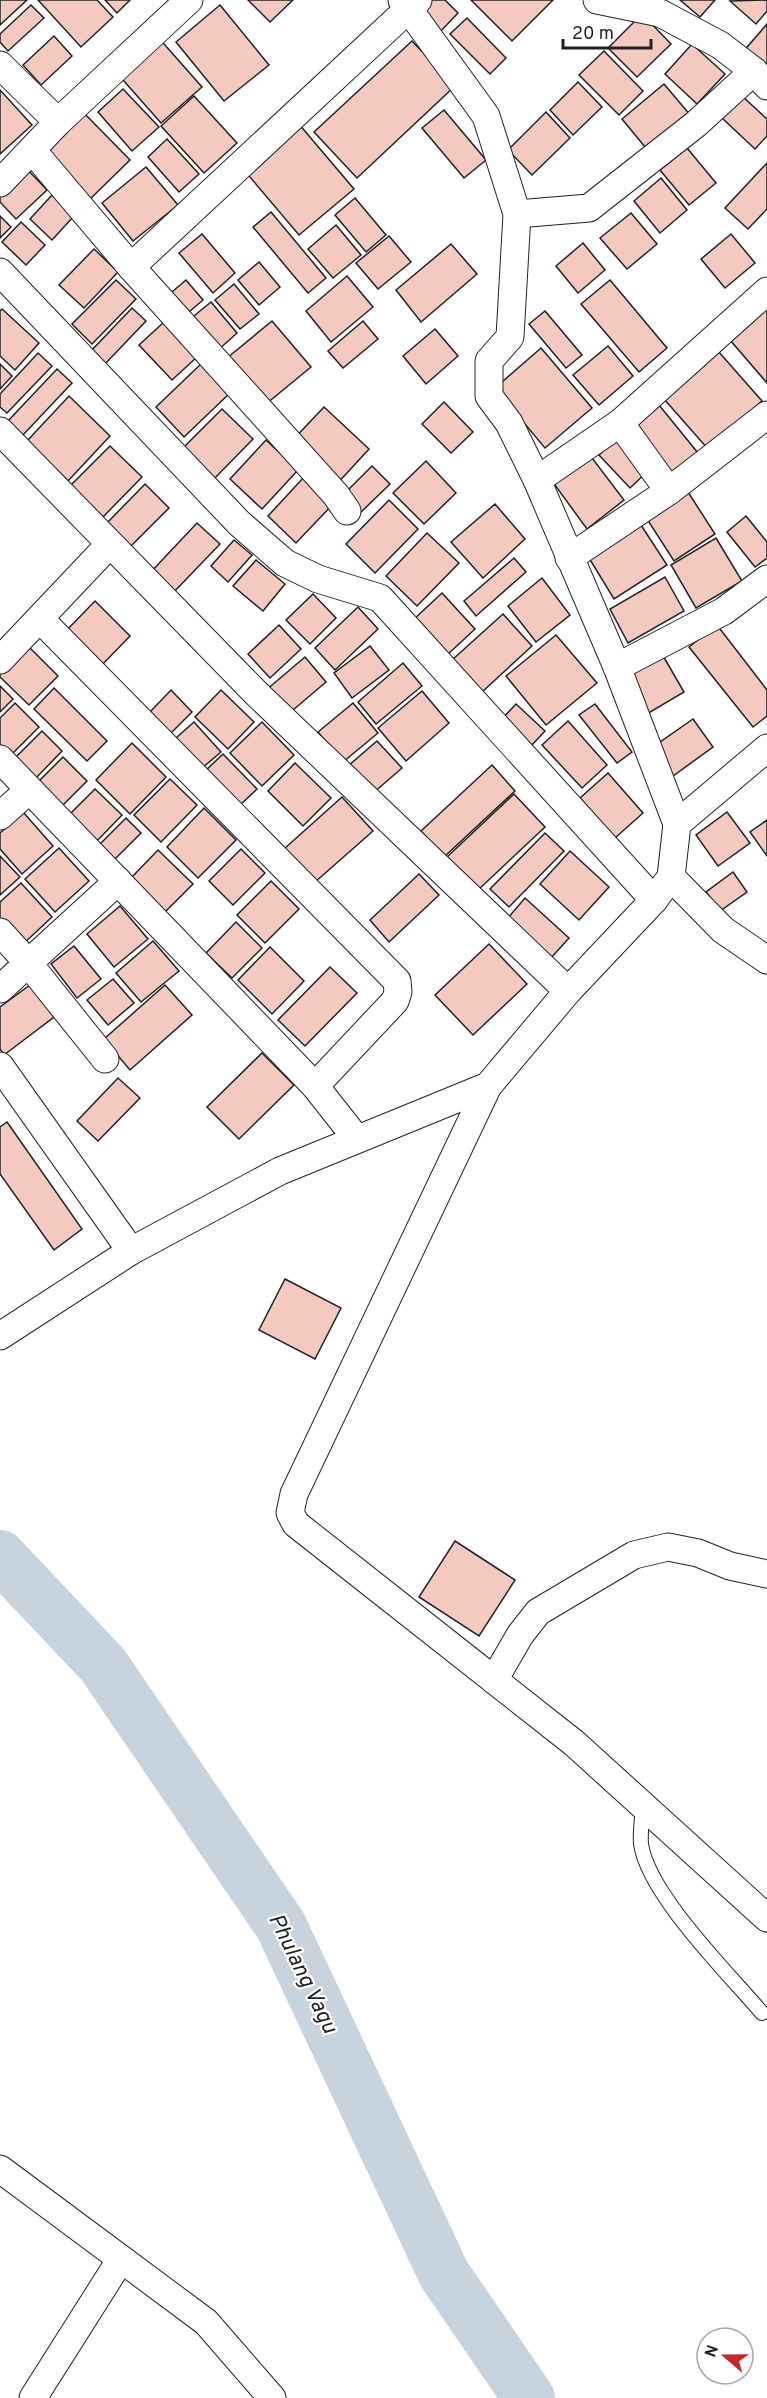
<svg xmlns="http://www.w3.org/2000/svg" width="767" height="2398" font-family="Overpass,sans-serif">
<rect width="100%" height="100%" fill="#fff"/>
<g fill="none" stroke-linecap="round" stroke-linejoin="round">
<path stroke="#c7d3dd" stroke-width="52" d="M0,1556L103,1665L281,1926L444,2274L529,2398"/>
</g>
<g fill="#f3c9c0" stroke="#222" stroke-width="1.5">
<path d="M0,0H27L0,25Z"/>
<path d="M38,0H97L113,17L81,47Z"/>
<path d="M105,0H130L117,13Z"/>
<path d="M248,0H293L270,22Z"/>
<path d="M432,0H445L458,13L439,33L419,13Z"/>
<path d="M471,0H553L512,41Z"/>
<path d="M680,0H715L700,17Z"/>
<path d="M767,0V11L756,24L730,1Z"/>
<path d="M31,5L44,18L8,51L0,42V34Z"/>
<path d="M220,5L269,65L224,101L176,42Z"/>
<path d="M642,14L671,44L637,77L608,48Z"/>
<path d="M467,18L506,58L490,74L450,34Z"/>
<path d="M767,24V74L742,53Z"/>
<path d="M54,36L72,56L41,85L23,65Z"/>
<path d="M157,36L202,87L161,123L116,72Z"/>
<path d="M412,41L455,86L357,178L314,132Z"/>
<path d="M692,44L725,74L697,104L665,74Z"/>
<path d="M604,51L643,91L619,115L579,75Z"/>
<path d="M578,82L602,107L573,135L550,110Z"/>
<path d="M664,84L691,116L650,153L622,119Z"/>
<path d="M123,89L159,127L132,151L98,112Z"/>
<path d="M0,90L32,125L0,154Z"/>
<path d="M194,96L237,143L204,173L161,126Z"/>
<path d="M742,96L767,119V136L755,149L722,118Z"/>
<path d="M444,110L486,160L464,178L422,128Z"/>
<path d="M546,112L570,138L532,175L508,150Z"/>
<path d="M84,113L130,160L86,203L40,155Z"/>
<path d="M298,123L354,189L299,235L244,170Z"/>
<path d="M167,139L199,174L179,192L148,157Z"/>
<path d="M687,148L716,183L689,205L660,170Z"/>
<path d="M767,163V209L748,229L725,208Z"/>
<path d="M25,167L47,190L16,219L0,202V191Z"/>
<path d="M146,167L178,205L133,241L102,203Z"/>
<path d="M661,178L687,210L660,233L634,201Z"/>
<path d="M52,195L74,216L52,240L30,219Z"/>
<path d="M355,198L386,235L366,252L335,215Z"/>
<path d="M271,212L326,278L308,293L253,227Z"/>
<path d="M631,213L657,244L627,269L600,238Z"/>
<path d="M0,216L11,227L0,238Z"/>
<path d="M21,222L45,245L26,265L2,242Z"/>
<path d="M336,225L361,255L333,278L308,249Z"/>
<path d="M202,234L235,273L213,293L179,253Z"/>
<path d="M731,234L755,263L725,288L701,259Z"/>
<path d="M389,236L411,262L378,289L356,263Z"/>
<path d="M583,243L605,270L578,293L556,266Z"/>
<path d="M451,244L477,274L421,322L396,290Z"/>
<path d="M94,249L118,272L84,308L59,285Z"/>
<path d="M259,262L280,287L259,305L238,280Z"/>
<path d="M347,276L373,307L331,342L306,311Z"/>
<path d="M116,280L136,299L92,344L72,324Z"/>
<path d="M186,280L203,300L183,317L166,297Z"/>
<path d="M610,280L667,348L639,372L581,304Z"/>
<path d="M234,284L259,314L240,329L215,300Z"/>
<path d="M767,295V383L724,333Z"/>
<path d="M211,302L237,333L216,352L189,320Z"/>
<path d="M132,308L146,321L105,364L91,351Z"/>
<path d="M2,309L39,343L15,370L0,356V311Z"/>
<path d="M545,311L582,355L566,368L529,324Z"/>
<path d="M272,321L311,367L266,404L227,358Z"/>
<path d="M363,321L378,339L343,368L328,351Z"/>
<path d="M164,322L197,357L172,380L139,345Z"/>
<path d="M435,329L458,356L426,384L403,356Z"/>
<path d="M608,346L633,376L599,405L573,375Z"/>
<path d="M541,348L592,408L545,448L495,388Z"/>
<path d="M718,351L762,401L708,449L664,399Z"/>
<path d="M38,353L52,366L7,413L0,407V394Z"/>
<path d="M202,363L231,392L184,437L156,407Z"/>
<path d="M0,364L12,376L0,389Z"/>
<path d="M57,369L72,383L22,436L7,422Z"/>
<path d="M69,396L110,436L68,481L27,441Z"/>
<path d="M444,402L473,432L451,453L422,424Z"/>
<path d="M659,405L698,453L672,474L633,426Z"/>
<path d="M324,407L369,449L335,486L289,444Z"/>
<path d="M222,409L253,439L213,480L182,449Z"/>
<path d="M616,439L647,472L630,488L599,455Z"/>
<path d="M266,440L298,470L262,509L230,479Z"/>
<path d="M110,446L142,477L103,517L71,485Z"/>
<path d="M589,454L624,500L587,529L552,481Z"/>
<path d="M426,461L456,493L424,524L393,493Z"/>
<path d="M372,466L390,484L359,514L342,496Z"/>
<path d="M305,476L334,503L296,543L268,516Z"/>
<path d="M145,484L169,508L130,547L106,524Z"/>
<path d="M688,492L715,534L674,561L647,519Z"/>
<path d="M389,500L418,529L375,573L346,544Z"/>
<path d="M495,504L525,539L483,578L451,542Z"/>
<path d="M746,516L767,542V558L755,567L727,532Z"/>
<path d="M197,523L220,544L171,595L149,574Z"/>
<path d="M641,525L667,565L614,599L589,558Z"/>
<path d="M427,533L459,563L417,606L386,576Z"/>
<path d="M716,538L742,581L696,608L671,565Z"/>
<path d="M234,540L252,555L228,582L211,566Z"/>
<path d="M514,558L526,572L476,616L464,601Z"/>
<path d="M256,560L285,584L263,611L233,586Z"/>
<path d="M665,577L684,611L628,643L610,609Z"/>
<path d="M542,578L570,615L536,642L508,606Z"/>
<path d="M442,593L475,629L446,656L413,620Z"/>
<path d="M313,594L336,618L310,644L286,620Z"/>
<path d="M95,601L130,636L99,668L64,633Z"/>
<path d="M358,607L378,629L335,670L315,648Z"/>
<path d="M503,614L532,646L482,692L452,660Z"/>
<path d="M279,625L301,649L270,678L248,654Z"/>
<path d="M717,625L767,690V716L753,727L689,647Z"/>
<path d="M556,635L597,683L546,725L506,676Z"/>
<path d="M27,645L58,676L29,705L0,677V672Z"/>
<path d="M370,646L389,670L352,698L334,673Z"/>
<path d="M662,654L684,692L647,714L625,675Z"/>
<path d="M305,657L326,682L286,716L265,691Z"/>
<path d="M403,663L422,686L376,724L358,702Z"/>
<path d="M0,686L13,699L0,712Z"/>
<path d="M54,688L107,741L87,761L34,709Z"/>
<path d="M171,690L192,712L171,733L150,712Z"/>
<path d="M221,690L254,722L228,749L195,717Z"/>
<path d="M422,691L449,723L406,761L378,728Z"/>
<path d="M15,703L39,727L11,755L0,745V718Z"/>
<path d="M353,703L378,733L343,762L318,732Z"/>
<path d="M516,704L545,731L531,746L502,719Z"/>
<path d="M595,704L632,752L617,763L579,715Z"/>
<path d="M693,719L713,747L673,776L653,747Z"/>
<path d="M568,721L607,765L582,788L542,745Z"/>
<path d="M194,722L221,752L195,774L168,745Z"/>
<path d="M262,722L294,755L262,786L230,753Z"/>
<path d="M42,731L62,751L36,778L15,758Z"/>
<path d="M377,741L402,768L372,794L348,766Z"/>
<path d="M132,743L166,777L130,814L96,780Z"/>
<path d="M223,754L257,789L238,807L204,772Z"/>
<path d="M63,757L87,781L61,807L37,783Z"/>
<path d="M295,763L331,798L303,826L268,791Z"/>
<path d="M492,765L515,791L444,857L421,831Z"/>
<path d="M608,773L643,813L615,838L580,798Z"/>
<path d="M170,779L197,805L161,842L134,815Z"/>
<path d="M95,789L122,815L96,842L70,814Z"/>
<path d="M514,794L545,827L478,890L447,857Z"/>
<path d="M342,797L373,831L314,883L284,849Z"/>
<path d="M204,808L236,840L198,878L167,847Z"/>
<path d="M23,812L53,846L22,874L0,849V833Z"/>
<path d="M727,812L750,843L718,866L696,835Z"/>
<path d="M126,818L141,833L114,860L99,845Z"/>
<path d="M767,820V856L750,832Z"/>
<path d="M545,833L564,851L509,907L490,889Z"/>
<path d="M59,848L89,881L55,912L25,879Z"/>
<path d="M241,849L265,873L233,905L209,881Z"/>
<path d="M158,850L193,884L165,912L131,878Z"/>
<path d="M570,851L609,887L579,920L540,884Z"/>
<path d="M0,856L20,877L0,895Z"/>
<path d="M733,872L747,892L720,911L706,892Z"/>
<path d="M419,874L439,895L389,942L370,920Z"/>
<path d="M271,881L299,909L265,943L237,915Z"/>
<path d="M21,883L52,917L21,946L0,922V902Z"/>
<path d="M525,898L569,938L551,958L507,919Z"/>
<path d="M120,906L148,939L114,967L87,934Z"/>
<path d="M236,922L262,948L232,978L206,953Z"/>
<path d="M153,941L179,971L141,1002L116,973Z"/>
<path d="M489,944L527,984L473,1035L435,995Z"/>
<path d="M74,946L101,979L77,998L51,964Z"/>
<path d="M270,947L304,981L272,1014L238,980Z"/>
<path d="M330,967L357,993L305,1046L278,1020Z"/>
<path d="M113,979L134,1003L108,1025L87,1000Z"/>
<path d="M30,985L54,1017L4,1055L0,1049V1007Z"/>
<path d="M165,985L192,1015L130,1070L104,1039Z"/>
<path d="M262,1053L294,1085L239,1139L207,1107Z"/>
<path d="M118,1078L140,1098L98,1141L77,1121Z"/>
<path d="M7,1122L82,1229L54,1250L0,1174V1127Z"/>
<path d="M285,1279L341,1308L315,1359L259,1330Z"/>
<path d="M455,1541L515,1580L479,1636L419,1597Z"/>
</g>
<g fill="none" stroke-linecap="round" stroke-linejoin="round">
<g stroke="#222" stroke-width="16">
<path id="lane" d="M643,1807C642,1819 640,1833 641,1844C648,1894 729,1974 762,2013"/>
</g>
<g stroke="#222" stroke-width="29">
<g id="street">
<path d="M402,0L486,116L517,214L510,337L489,361V396L509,423L537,480L617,667L677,824"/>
<path d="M597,0L660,13L720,45L754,71L767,86"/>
<path d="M0,65L58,122"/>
<path d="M32,150L131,267L336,495L347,511"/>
<path d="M0,183L58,122L189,0"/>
<path d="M517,214L589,208L696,124L754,71"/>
<path d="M131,267L418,0"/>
<path d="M0,272L239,523L285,563L318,579L380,598L654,900"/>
<path d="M620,423L669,491"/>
<path d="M0,431L257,694L568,991"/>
<path d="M537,480L620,423L767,291"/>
<path d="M569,558L669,491L767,415"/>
<path d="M40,619L397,981L398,992L395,1001L315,1086"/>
<path d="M0,660L109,545"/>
<path d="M617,667L724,611L767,579"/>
<path d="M0,759L315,1086L356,1138"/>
<path d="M0,816L29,790"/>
<path d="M671,877L723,930L767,960"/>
<path d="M0,932L29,964L105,1059"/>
<path d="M0,989L118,881"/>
<path d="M0,1066L131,1251"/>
<path d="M488,1086L294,1494L290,1513L296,1524L574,1743L767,1918"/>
<path d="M0,1336L131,1251L280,1171L488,1086L568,991L654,900L671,877L677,824L767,748"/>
<path d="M494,1680L520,1635L538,1612L634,1555L668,1547L698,1553L730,1566L767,1574"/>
<path d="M0,2169L206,2322L272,2398"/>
<path d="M33,2398L121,2259"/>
</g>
</g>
<use href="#lane" stroke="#fff" stroke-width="14"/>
<use href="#street" stroke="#fff" stroke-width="27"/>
</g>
<g text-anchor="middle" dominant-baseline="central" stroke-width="4.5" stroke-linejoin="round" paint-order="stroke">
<g font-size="22" font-style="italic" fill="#222" stroke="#fff">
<text transform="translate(302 1974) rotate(64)">Phulang Vagu</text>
</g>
</g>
<g transform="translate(725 2356) rotate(290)"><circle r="28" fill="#ffffff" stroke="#a7a7a7" stroke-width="1.5"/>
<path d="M0-4.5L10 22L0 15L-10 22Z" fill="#c62828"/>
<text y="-9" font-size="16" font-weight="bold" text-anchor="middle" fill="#222222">N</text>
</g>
<path d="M563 39v9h88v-9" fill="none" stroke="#222222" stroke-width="3"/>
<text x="572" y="39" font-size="18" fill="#222222" stroke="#ffffff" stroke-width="4.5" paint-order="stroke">20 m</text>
</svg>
